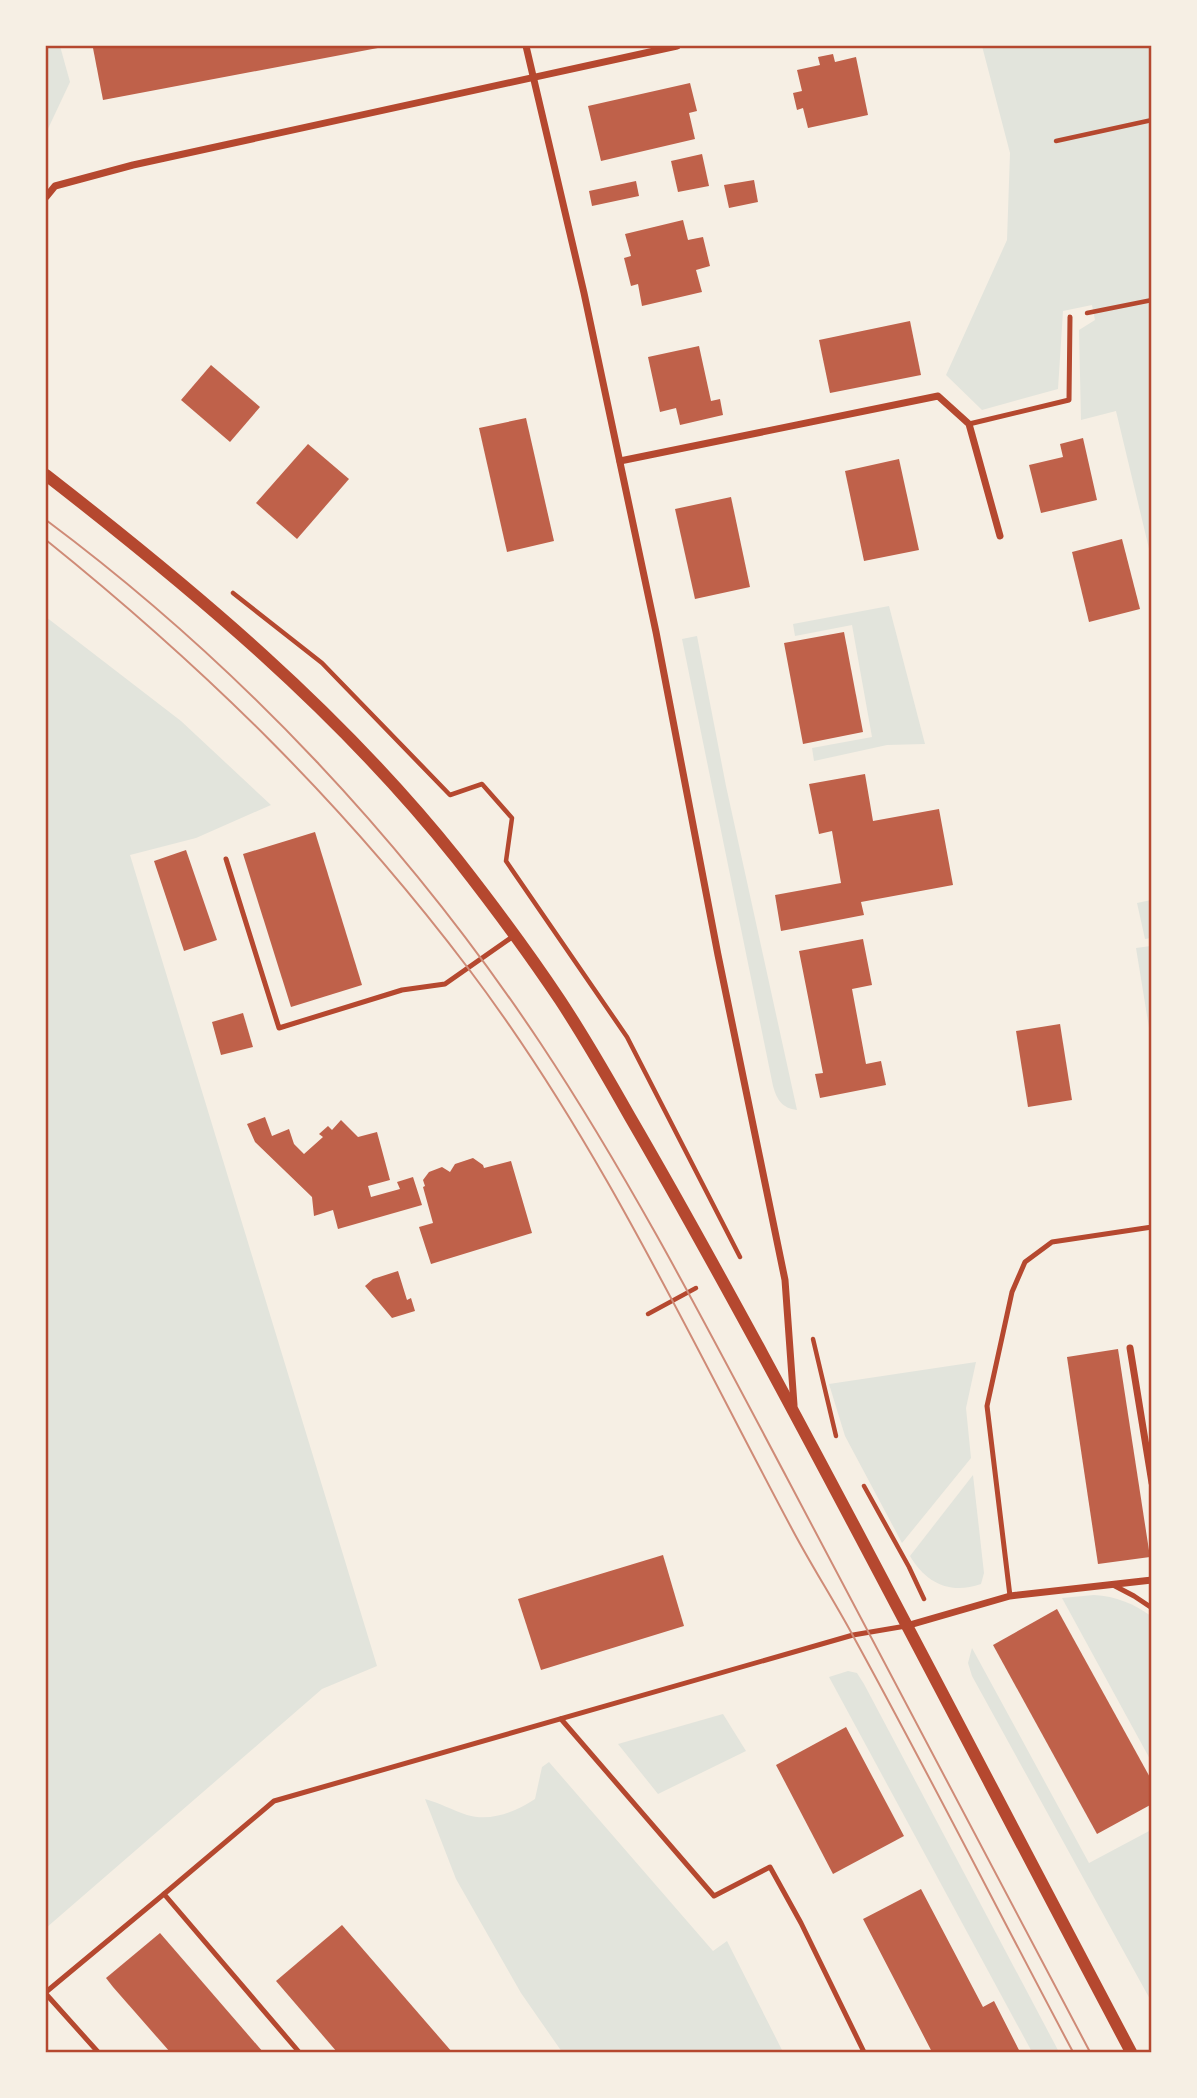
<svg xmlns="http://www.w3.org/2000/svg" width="1197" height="2098" font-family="Arial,sans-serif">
<rect width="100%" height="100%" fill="#f6efe4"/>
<g fill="#e2e4dc">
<path d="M46,46H60L70,82L46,133Z"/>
<path d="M982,46H1151V557L1116,411L1081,420L1079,330L1095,320L1092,305L1063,311L1058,389L982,410L946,375L1007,240L1010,153Z"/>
<path d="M889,606L925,744L887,745L814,761L812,748L872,737L852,625L795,636L793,624Z"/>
<path d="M46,617L181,721L271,805L196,838L130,855L377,1666L322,1689L46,1928Z"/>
<path d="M697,636L726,786L797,1110C782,1108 777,1100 773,1086L682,639Z"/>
<path d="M1151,900V938L1145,939L1137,903Z"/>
<path d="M1151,946L1152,1040H1151L1136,948Z"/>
<path d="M976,1362L966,1408L971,1458L902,1543L845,1436L829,1384Z"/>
<path d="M973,1475L984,1573L981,1584C950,1595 926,1583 910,1556Z"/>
<path d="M1094,1595C1116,1596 1134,1604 1151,1616V1761L1062,1598Z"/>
<path d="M972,1648L1089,1863L1151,1830V2001L972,1676L968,1663Z"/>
<path d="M848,1671L857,1673L864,1684L1059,2052H1032L829,1677Z"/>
<path d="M723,1714L746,1751L658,1794L618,1744Z"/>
<path d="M549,1762L713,1951L727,1941L783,2052H562L521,1993L456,1879L425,1799C440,1803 452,1810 467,1815C491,1822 515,1812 535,1799L542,1767Z"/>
</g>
<g fill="#bf614a">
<path d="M104,46H383V47L103,100L93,48Z"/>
<path d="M833,54L835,62L856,57L868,115L808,128L803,108L797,110L793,93L802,91L797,70L820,65L818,57Z"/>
<path d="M690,83L697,111L689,113L695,139L601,161L588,106Z"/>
<path d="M702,154L709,186L678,192L671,161Z"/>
<path d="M754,180L758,202L729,208L724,185Z"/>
<path d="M636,181L639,196L592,206L589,191Z"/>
<path d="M683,220L688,240L703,237L710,266L696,270L702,292L642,306L638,284L631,286L624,258L631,256L625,234Z"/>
<path d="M910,321L921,375L830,393L819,340Z"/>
<path d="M699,346L711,401L720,399L723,415L680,425L676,408L660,412L648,357Z"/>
<path d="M211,365L260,407L230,442L181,400Z"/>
<path d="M526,418L554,541L507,552L479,428Z"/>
<path d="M1083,438L1097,500L1041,513L1029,465L1063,457L1060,444Z"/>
<path d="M308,444L349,479L297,539L256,503Z"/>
<path d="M899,459L919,550L864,561L845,471Z"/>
<path d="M731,497L750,587L695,599L675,509Z"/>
<path d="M1122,539L1140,609L1089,622L1072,552Z"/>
<path d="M844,632L863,732L803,744L784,643Z"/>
<path d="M865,774L873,821L939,809L953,885L861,902L864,915L781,931L775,895L841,883L832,831L819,834L809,784Z"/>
<path d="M315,832L362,985L291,1007L243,854Z"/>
<path d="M186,850L217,940L184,951L154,861Z"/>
<path d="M863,939L872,985L852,989L866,1064L881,1061L886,1085L820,1098L815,1074L823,1073L799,951Z"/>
<path d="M243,1013L253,1047L221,1055L212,1022Z"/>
<path d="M1060,1024L1072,1100L1028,1107L1016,1031Z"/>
<path d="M265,1117L272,1136L289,1129L294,1144L304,1154L323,1137L319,1134L328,1126L332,1130L341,1120L358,1137L377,1132L390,1180L368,1186L371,1197L400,1189L397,1182L413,1177L422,1205L338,1229L333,1210L314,1216L312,1197L255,1142L247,1124Z"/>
<path d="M473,1158L483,1165L484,1168L511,1161L532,1233L431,1264L419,1227L433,1223L423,1187L425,1186L423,1180L429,1172L442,1167L450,1172L455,1164Z"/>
<path d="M398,1271L407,1300L411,1298L415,1311L392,1318L365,1286L373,1279Z"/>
<path d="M1118,1349L1150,1557L1098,1564L1067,1357Z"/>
<path d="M663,1555L684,1626L541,1670L518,1599Z"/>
<path d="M1057,1609L1152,1781V1804L1097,1834L993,1645Z"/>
<path d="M846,1727L904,1836L833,1874L776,1765Z"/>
<path d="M921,1889L983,2007L994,2001L1020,2052H932L863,1919Z"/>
<path d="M342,1925L452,2052H337L276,1981Z"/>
<path d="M160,1933L263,2052H170L113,1987L106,1978Z"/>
</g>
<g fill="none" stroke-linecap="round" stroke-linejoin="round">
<g stroke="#b5482f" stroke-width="4.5">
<path d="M1056,141L1152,120"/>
<path d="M1087,313L1152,300"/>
<path d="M233,593L322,663L450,795L482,784L512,818L506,861L627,1037L740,1257"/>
<path d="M648,1314L696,1288"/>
<path d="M813,1339L836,1436"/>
<path d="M864,1486L909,1567L924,1599"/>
</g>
<g stroke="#b5482f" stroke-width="5">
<path d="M969,424L1069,400L1070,317"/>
<path d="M226,859L279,1028L402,990L445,984L515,935"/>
<path d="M1113,1585L1134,1596L1152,1608"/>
<path d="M1010,1596L987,1406L1012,1292L1025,1262L1052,1242L1152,1227"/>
<path d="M561,1719L714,1896L770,1867L801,1923L864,2052"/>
<path d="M46,1992L164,1894"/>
<path d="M46,1994L98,2052"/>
<path d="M299,2052L164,1894L274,1801L853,1635L906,1626"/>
</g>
<g stroke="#b5482f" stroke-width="7">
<path d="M526,46L584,293L656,632L718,955L785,1280L794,1405"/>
<path d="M46,197L55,186L133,165L677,46"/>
<path d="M620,461L938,396L969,424L1000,536"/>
<path d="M1130,1348L1152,1483"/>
<path d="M906,1626L1010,1596L1152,1580"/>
</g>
<path stroke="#b5482f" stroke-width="12" d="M46,475C194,590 339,711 457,859C493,905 528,952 560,1000C585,1038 608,1078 630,1117C676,1196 720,1276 763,1355C888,1586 1008,1820 1131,2052"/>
<g stroke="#cf8b77" stroke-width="2">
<path d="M46,520C239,664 408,844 541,1044C633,1183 709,1331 787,1478C889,1669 989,1861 1090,2052"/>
<path d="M46,540C206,669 343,803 468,968C599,1141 690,1338 792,1529C811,1565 833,1599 852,1634C928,1772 999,1913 1073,2052"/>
</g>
</g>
<rect width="1197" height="2098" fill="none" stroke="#f6efe4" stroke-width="94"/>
<rect x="47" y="47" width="1103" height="2004" fill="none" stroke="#b5482f" stroke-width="2.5"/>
</svg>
